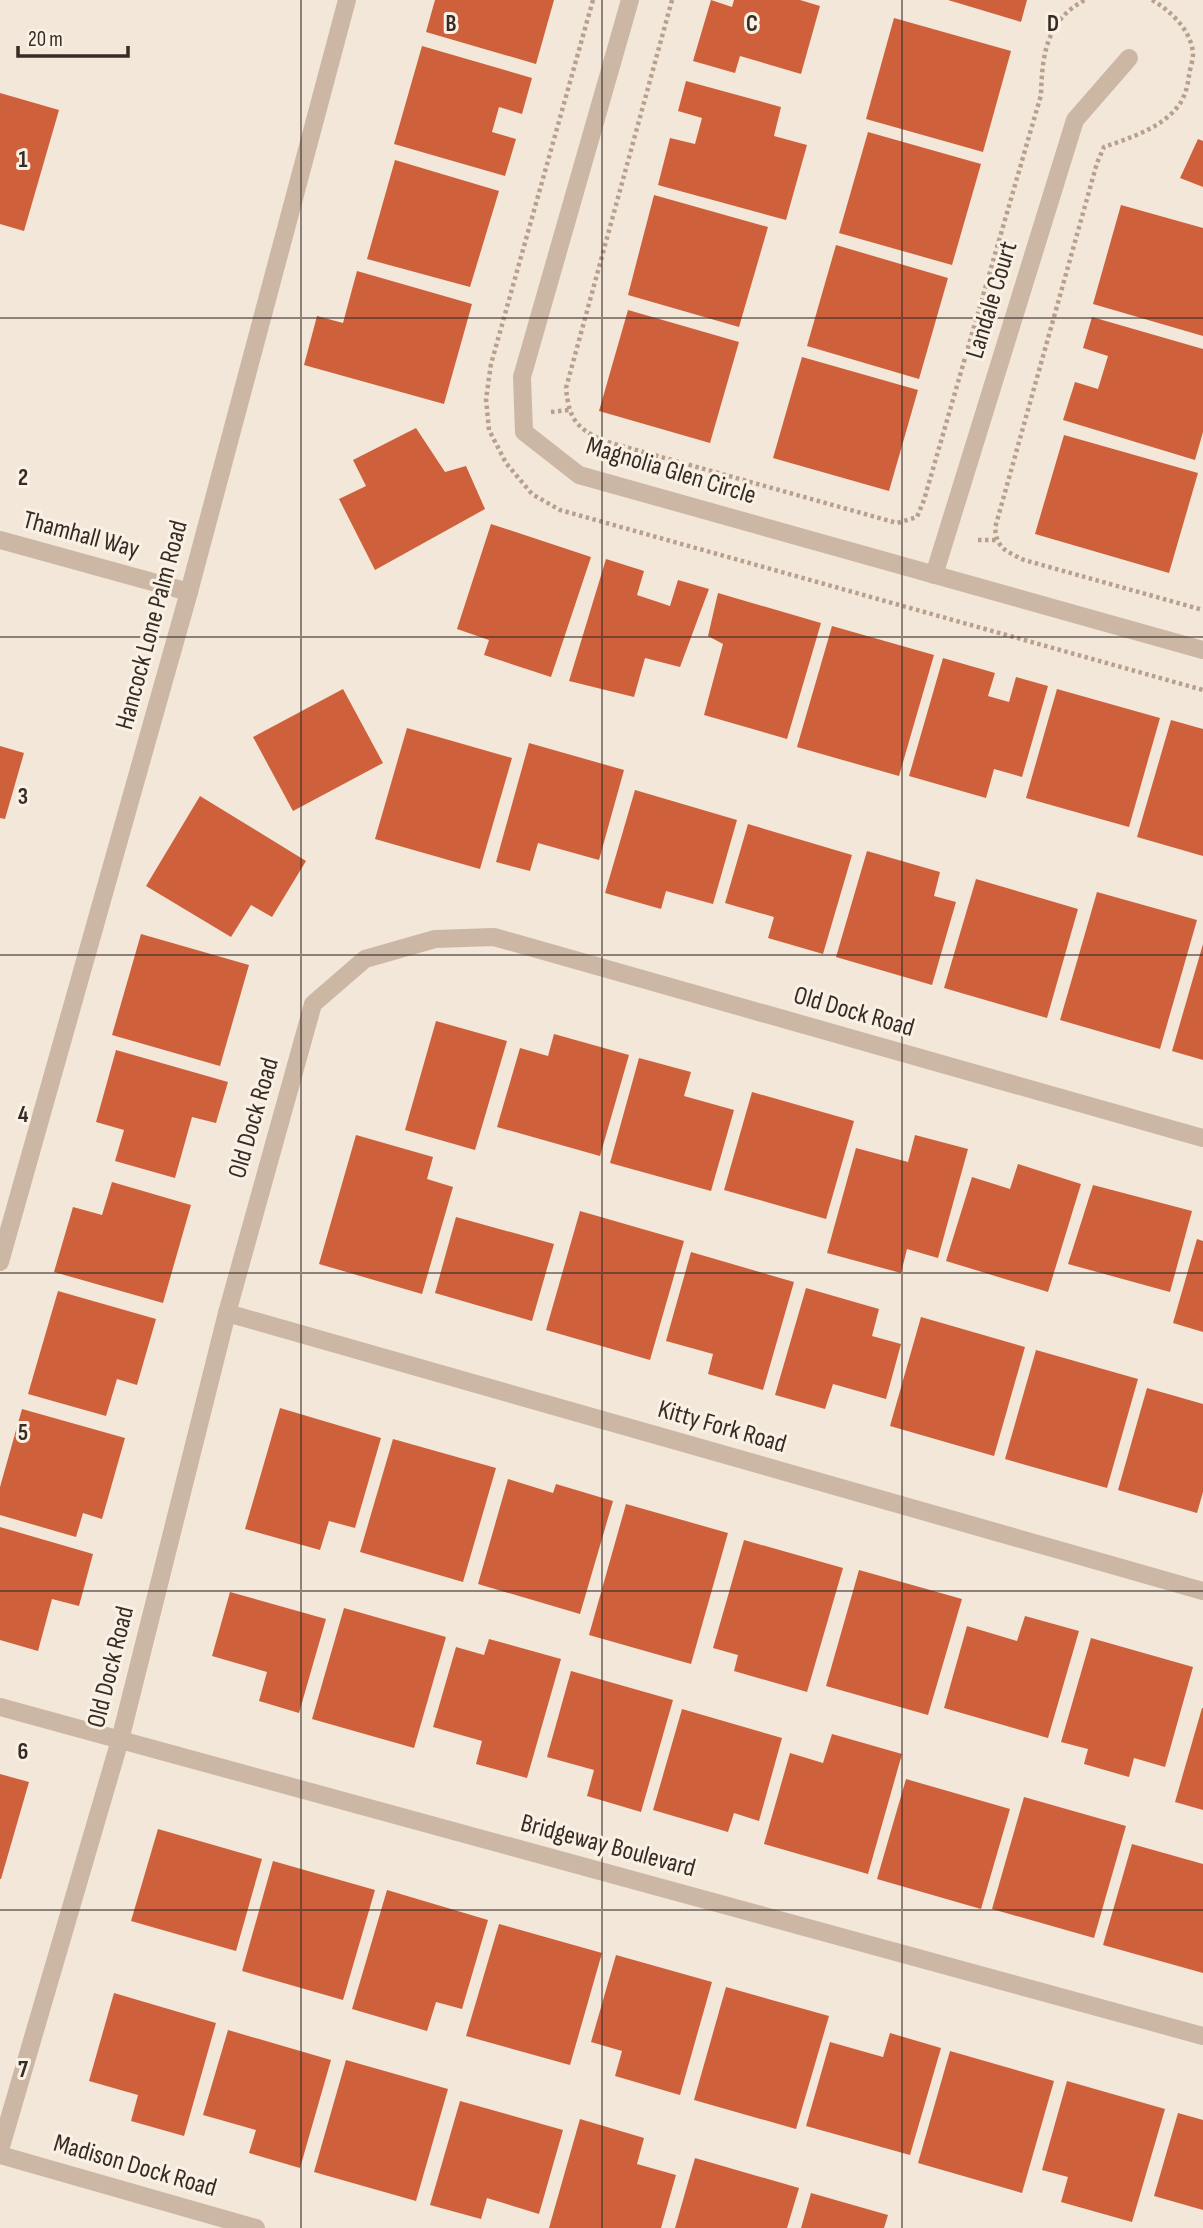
<svg xmlns="http://www.w3.org/2000/svg" width="1203" height="2228" font-family="'Sofia Sans Condensed',sans-serif">
<rect width="100%" height="100%" fill="#f3e7d9"/>
<g fill="#ce613b">
<path d="M435,0H554L536,64L426,32Z"/>
<path d="M711,0L732,7L734,0H800L820,6L801,74L740,56L735,73L693,61Z"/>
<path d="M948,0H1027L1021,22Z"/>
<path d="M894,18L1011,51L983,152L866,119Z"/>
<path d="M422,46L532,78L522,114L499,107L492,132L516,139L505,176L394,144Z"/>
<path d="M686,81L781,107L774,136L807,145L786,220L658,185L670,138L695,144L702,118L678,111Z"/>
<path d="M0,93L59,110L24,231L0,224Z"/>
<path d="M868,132L981,164L952,265L839,233Z"/>
<path d="M1198,139L1203,141V187L1180,178Z"/>
<path d="M395,160L499,191L470,287L367,259Z"/>
<path d="M654,195L768,227L739,327L628,295Z"/>
<path d="M1121,205L1203,228V336L1093,304Z"/>
<path d="M836,245L948,278L919,379L807,346Z"/>
<path d="M357,271L472,304L444,404L304,365L317,316L343,323Z"/>
<path d="M628,310L739,342L710,443L599,411Z"/>
<path d="M1092,317L1203,349V432L1195,460L1063,420L1075,382L1098,389L1108,356L1083,348Z"/>
<path d="M802,357L918,390L889,491L773,458Z"/>
<path d="M416,428L445,472L466,466L485,509L375,570L339,499L366,486L353,460Z"/>
<path d="M1064,435L1198,473L1169,573L1035,534Z"/>
<path d="M491,524L591,557L551,677L484,655L489,640L457,629Z"/>
<path d="M606,559L644,571L637,595L670,606L678,580L709,589L680,667L645,658L634,697L569,681Z"/>
<path d="M718,593L821,623L787,739L704,715L723,644L708,636Z"/>
<path d="M832,626L934,655L899,776L797,747Z"/>
<path d="M943,658L995,673L988,696L1009,702L1016,677L1048,686L1022,777L994,769L986,798L909,776Z"/>
<path d="M343,689L383,763L293,811L253,737Z"/>
<path d="M1057,689L1160,718L1129,827L1026,798Z"/>
<path d="M1171,720L1203,729V856L1137,837Z"/>
<path d="M407,728L512,758L480,869L375,839Z"/>
<path d="M529,743L624,770L599,860L538,843L530,871L496,862Z"/>
<path d="M0,746L24,753L5,819L0,818Z"/>
<path d="M635,790L737,820L713,904L666,891L661,909L605,893Z"/>
<path d="M200,796L306,861L272,917L251,905L231,937L146,886Z"/>
<path d="M748,824L852,855L823,954L768,938L774,917L725,903Z"/>
<path d="M867,851L940,872L934,896L956,902L932,985L836,957Z"/>
<path d="M976,879L1078,909L1047,1018L944,988Z"/>
<path d="M1097,892L1197,920L1160,1049L1060,1020Z"/>
<path d="M141,934L249,965L220,1066L112,1035Z"/>
<path d="M1203,944V1060L1172,1051Z"/>
<path d="M436,1021L507,1041L475,1150L405,1130Z"/>
<path d="M554,1034L629,1055L600,1156L497,1127L520,1048L548,1056Z"/>
<path d="M116,1050L228,1082L216,1123L192,1117L175,1178L115,1161L124,1130L96,1122Z"/>
<path d="M639,1058L691,1072L684,1096L734,1110L711,1191L610,1163Z"/>
<path d="M752,1092L854,1121L826,1219L724,1190Z"/>
<path d="M356,1135L433,1157L427,1179L453,1187L422,1294L319,1264Z"/>
<path d="M915,1135L968,1149L938,1258L907,1249L901,1273L827,1253L856,1148L908,1162Z"/>
<path d="M1018,1164L1081,1184L1048,1292L946,1261L972,1177L1010,1189Z"/>
<path d="M112,1182L191,1205L163,1303L54,1272L73,1207L102,1215Z"/>
<path d="M1093,1185L1192,1211L1170,1292L1068,1264Z"/>
<path d="M580,1211L684,1241L650,1360L546,1330Z"/>
<path d="M456,1217L554,1244L532,1321L435,1293Z"/>
<path d="M1197,1239L1203,1241V1332L1173,1323Z"/>
<path d="M691,1252L794,1282L763,1390L708,1374L713,1354L666,1341Z"/>
<path d="M806,1288L879,1309L872,1336L901,1344L886,1399L833,1384L825,1409L775,1395Z"/>
<path d="M58,1291L156,1319L137,1385L117,1379L106,1416L28,1394Z"/>
<path d="M921,1317L1025,1347L994,1456L890,1426Z"/>
<path d="M1036,1350L1138,1379L1107,1488L1005,1459Z"/>
<path d="M1147,1388L1203,1404V1492L1197,1513L1118,1490Z"/>
<path d="M280,1408L381,1438L355,1528L329,1521L320,1550L245,1529Z"/>
<path d="M22,1409L125,1438L102,1519L83,1513L76,1537L0,1515V1487Z"/>
<path d="M393,1439L496,1468L463,1582L360,1552Z"/>
<path d="M508,1479L553,1493L556,1484L613,1501L580,1614L478,1584Z"/>
<path d="M626,1504L728,1533L691,1664L589,1635Z"/>
<path d="M0,1527L93,1554L79,1606L52,1599L38,1651L0,1640Z"/>
<path d="M744,1540L843,1568L807,1692L734,1671L738,1655L713,1648Z"/>
<path d="M859,1570L962,1599L928,1715L826,1686Z"/>
<path d="M230,1592L326,1619L299,1713L259,1701L267,1672L212,1656Z"/>
<path d="M344,1608L446,1637L414,1748L312,1719Z"/>
<path d="M1025,1616L1079,1631L1048,1738L944,1708L967,1626L1017,1641Z"/>
<path d="M1091,1638L1193,1667L1165,1767L1134,1758L1129,1777L1084,1764L1088,1749L1061,1742Z"/>
<path d="M489,1639L561,1659L527,1778L476,1764L482,1741L433,1727L456,1647L484,1655Z"/>
<path d="M571,1671L673,1700L641,1812L587,1796L594,1770L547,1757Z"/>
<path d="M1202,1708H1203V1810L1175,1802Z"/>
<path d="M682,1709L782,1738L759,1821L734,1813L728,1832L653,1810Z"/>
<path d="M832,1734L902,1754L868,1874L764,1844L790,1753L823,1763Z"/>
<path d="M0,1774L29,1782L1,1879H0Z"/>
<path d="M906,1779L1010,1809L981,1909L877,1879Z"/>
<path d="M1024,1797L1126,1826L1094,1938L992,1909Z"/>
<path d="M158,1829L262,1859L236,1951L131,1921Z"/>
<path d="M1132,1844L1203,1864V1973L1103,1945Z"/>
<path d="M273,1861L375,1890L343,2000L242,1971Z"/>
<path d="M387,1890L488,1920L462,2009L436,2002L427,2031L352,2009Z"/>
<path d="M499,1924L602,1953L570,2065L466,2036Z"/>
<path d="M616,1955L712,1982L680,2095L615,2076L622,2051L591,2042Z"/>
<path d="M726,1987L829,2016L796,2129L694,2100Z"/>
<path d="M114,1993L216,2023L184,2136L131,2121L138,2095L89,2081Z"/>
<path d="M228,2030L331,2060L300,2168L249,2153L256,2130L203,2115Z"/>
<path d="M890,2033L941,2048L910,2155L806,2126L830,2042L883,2057Z"/>
<path d="M950,2051L1054,2081L1022,2193L918,2163Z"/>
<path d="M346,2060L448,2089L416,2201L314,2172Z"/>
<path d="M1067,2081L1165,2109L1132,2222L1061,2202L1068,2177L1042,2170Z"/>
<path d="M460,2101L563,2130L539,2214L487,2198L481,2219L430,2205Z"/>
<path d="M1178,2113L1203,2120V2210L1154,2196Z"/>
<path d="M580,2119L644,2138L637,2164L676,2175L661,2228H549Z"/>
<path d="M695,2158L799,2188L787,2228H675Z"/>
<path d="M811,2193L888,2215L884,2228H801Z"/>
</g>
<g fill="none" stroke-linecap="round" stroke-linejoin="round">
<g stroke="#b8a08e" stroke-width="4.5" stroke-dasharray="3.5 3.5" stroke-linecap="butt">
<path d="M593,0L491,364L486,399L489,430L506,463L532,494L560,510L1203,690"/>
<path d="M672,0L566,388C569,419 576,428 604,441L897,523L917,517L924,500L1041,95C1042,56 1046,20 1085,0"/>
<path d="M1152,0C1170,10 1192,31 1193,54C1193,60 1190,69 1189,75C1188,85 1185,97 1179,105C1162,128 1130,138 1104,147L1097,163L995,528C997,549 1006,551 1024,560L1203,610"/>
<path d="M551,412L569,410"/>
<path d="M978,540H996"/>
</g>
<g stroke="#ccb7a4" stroke-width="18">
<path d="M630,0L522,377L524,432L579,475L1203,650"/>
<path d="M0,540L189,592"/>
<path d="M934,575L1075,120L1129,58"/>
<path d="M0,1262L189,592L347,0"/>
<path d="M227,1313L1203,1591"/>
<path d="M0,1707L1203,2036"/>
<path d="M0,2150L120,1740L227,1313L313,1004L365,959L435,939L494,937L1203,1138"/>
<path d="M0,2155L256,2228"/>
</g>
</g>
<path fill="none" stroke="#372b26" stroke-width="2" stroke-opacity="0.55" d="M301,0V2228M602,0V2228M902,0V2228M0,318H1203M0,637H1203M0,955H1203M0,1273H1203M0,1591H1203M0,1910H1203"/>
<g text-anchor="middle" dominant-baseline="central" stroke-width="6" stroke-linejoin="round" paint-order="stroke">
<g font-size="26" fill="#372b26" stroke="#faf1e5">
<text transform="translate(992 300) rotate(-73)">Landale Court</text>
<text transform="translate(671 471) rotate(17)">Magnolia Glen Circle</text>
<text transform="translate(81 535) rotate(15)">Thamhall Way</text>
<text transform="translate(152 625) rotate(-75)">Hancock Lone Palm Road</text>
<text transform="translate(854 1012) rotate(16)">Old Dock Road</text>
<text transform="translate(254 1118) rotate(-74)">Old Dock Road</text>
<text transform="translate(722 1427) rotate(16)">Kitty Fork Road</text>
<text transform="translate(111 1667) rotate(-76)">Old Dock Road</text>
<text transform="translate(608 1846) rotate(15)">Bridgeway Boulevard</text>
<text transform="translate(135 2166) rotate(16)">Madison Dock Road</text>
</g>
</g>
<g font-size="23" text-anchor="middle" font-weight="bold" fill="#372b26" stroke="#faf1e5" stroke-width="6" stroke-linejoin="round" paint-order="stroke">
<text x="451" y="31">B</text>
<text x="752" y="31">C</text>
<text x="1053" y="31">D</text>
<text x="23" y="167">1</text>
<text x="23" y="485">2</text>
<text x="23" y="804">3</text>
<text x="23" y="1122">4</text>
<text x="23" y="1440">5</text>
<text x="23" y="1759">6</text>
<text x="23" y="2077">7</text>
</g>
<path d="M18 46v10h110v-10" fill="none" stroke="#372b26" stroke-width="3.5"/>
<text x="28" y="46" font-size="21" fill="#372b26" stroke="#faf1e5" stroke-width="5" paint-order="stroke">20 m</text>
</svg>
